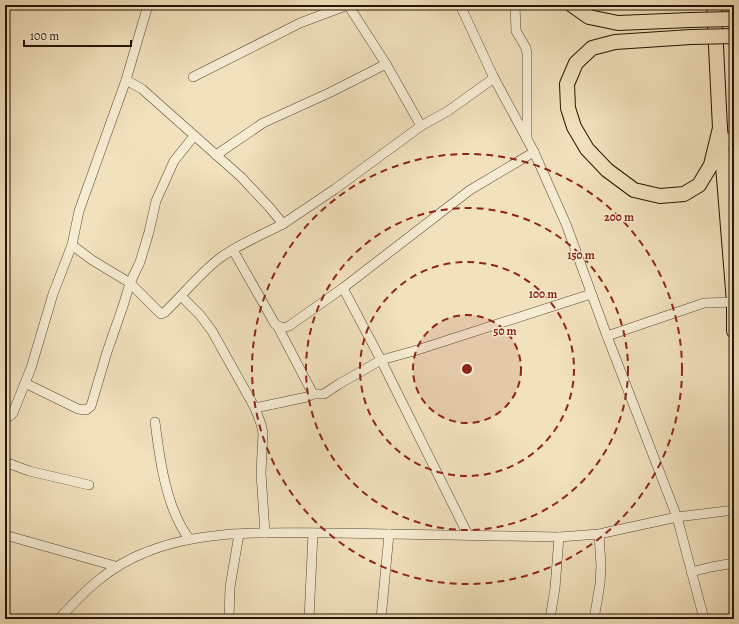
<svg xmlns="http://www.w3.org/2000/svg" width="739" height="624" font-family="Alegreya,serif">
<defs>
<pattern id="grass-tufts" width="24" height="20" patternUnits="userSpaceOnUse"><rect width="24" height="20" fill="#bdc28e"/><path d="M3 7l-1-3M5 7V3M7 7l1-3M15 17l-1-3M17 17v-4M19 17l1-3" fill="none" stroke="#a2a679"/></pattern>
</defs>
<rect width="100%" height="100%" fill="#f1e1bc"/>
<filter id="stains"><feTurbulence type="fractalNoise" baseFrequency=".005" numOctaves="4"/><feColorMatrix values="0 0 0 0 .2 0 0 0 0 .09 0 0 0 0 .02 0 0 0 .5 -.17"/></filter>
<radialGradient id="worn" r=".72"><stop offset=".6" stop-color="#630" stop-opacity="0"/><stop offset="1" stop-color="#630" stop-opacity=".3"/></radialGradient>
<path fill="url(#grass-tufts)" stroke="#706b48" d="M721,5H734V13L721,14Z"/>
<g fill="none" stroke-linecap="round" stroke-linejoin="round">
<g stroke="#574730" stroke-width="10">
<g id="minor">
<path d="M148,5L126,80L142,89L241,177L270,208L283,224L335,189L421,126L448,111L494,78"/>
<path d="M460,5L494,78L534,152L566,224L607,336L677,517L704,619"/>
<path d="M515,5L516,31L526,48L527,54V139"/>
<path d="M193,77L300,23L348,5L386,64L421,126"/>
<path d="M216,155L263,123L331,92L386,64"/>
<path d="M72,245L92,260L130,283L161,314L165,312C183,295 200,273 220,258C239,244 262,235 283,224"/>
<path d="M233,250L275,324L282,328L289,326L343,288"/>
<path d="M181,296L200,315L212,331L255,408L261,424L263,433L261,473L265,533"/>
<path d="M278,327L313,394"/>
<path d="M607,336L704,303L734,302"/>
<path d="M25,383L78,409L86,410L91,406L107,352L123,306L130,283L140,262L149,232L156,201L174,161L194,136"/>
<path d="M255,408L307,397L313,394H324L339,384L381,360L414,351L591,294"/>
<path d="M5,416H10L13,413L31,368L53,294L72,245L79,211L126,80"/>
<path d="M155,422C159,453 164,492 178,520C181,527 185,533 189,539"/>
<path d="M5,462L29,471L89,485"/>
<path d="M5,535L115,566"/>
<path d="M468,535L381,360L343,288L470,190L534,152"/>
<path d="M691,572L711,567L734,563"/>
<path d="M59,619C83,592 110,566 144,553C204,528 272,533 335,533C410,534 484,536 559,537L599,534L677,517L734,510"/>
<path d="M229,619L230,587L239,534"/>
<path d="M309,619L313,533"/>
<path d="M381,619L389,534"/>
<path d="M550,619L555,588L559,537"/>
<path d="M594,619L600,584L601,566L599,534"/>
</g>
</g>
<g stroke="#241401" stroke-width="16">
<g id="highway">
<path d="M572,5L589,17L618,23L690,20"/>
<path d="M714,5L720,128L734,302V331"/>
<path d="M691,37L615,42L592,48L576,63L567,84L568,108L574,127L587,149L607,170L634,190L660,196L684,194L699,185L711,165L720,128"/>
<path d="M721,141L734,140"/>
</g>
</g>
<use href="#minor" stroke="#f6ecd3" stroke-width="9"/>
<use href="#highway" stroke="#f1e1bc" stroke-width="14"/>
<g stroke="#241401" stroke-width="16" stroke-linecap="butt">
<g id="highway-bridge">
<path d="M690,20L734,19"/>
<path d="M691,37L734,36"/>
</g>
</g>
<use href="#highway-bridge" stroke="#f1e1bc" stroke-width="14"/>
</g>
<circle cx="467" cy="369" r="54" fill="#8f2418" fill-opacity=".12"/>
<g fill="none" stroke="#8f2418" stroke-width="2" stroke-dasharray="7 5">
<circle cx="467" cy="369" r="54"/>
<circle cx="467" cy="369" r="107"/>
<circle cx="467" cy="369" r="161"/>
<circle cx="467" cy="369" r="215"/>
</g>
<circle cx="467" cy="369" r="6" fill="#8f2418" stroke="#f6ecd3" stroke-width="2"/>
<g font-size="12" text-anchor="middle" font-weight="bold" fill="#8f2418" stroke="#f6ecd3" stroke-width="3" stroke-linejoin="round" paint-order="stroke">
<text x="619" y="221">200 m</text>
<text x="581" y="259">150 m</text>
<text x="543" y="298">100 m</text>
<text x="505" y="335">50 m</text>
</g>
<rect width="739" height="624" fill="none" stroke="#f1e1bc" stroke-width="20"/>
<rect x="6" y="6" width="727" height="612" fill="none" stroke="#241401" stroke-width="2"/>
<rect x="10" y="10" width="719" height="604" fill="none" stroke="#241401"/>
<path d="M24 40v6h107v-6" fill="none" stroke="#241401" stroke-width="2"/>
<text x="30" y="40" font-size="12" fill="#241401" stroke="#f6ecd3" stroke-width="3" paint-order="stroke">100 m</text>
<rect width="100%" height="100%" filter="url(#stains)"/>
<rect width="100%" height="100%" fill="url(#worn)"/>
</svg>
